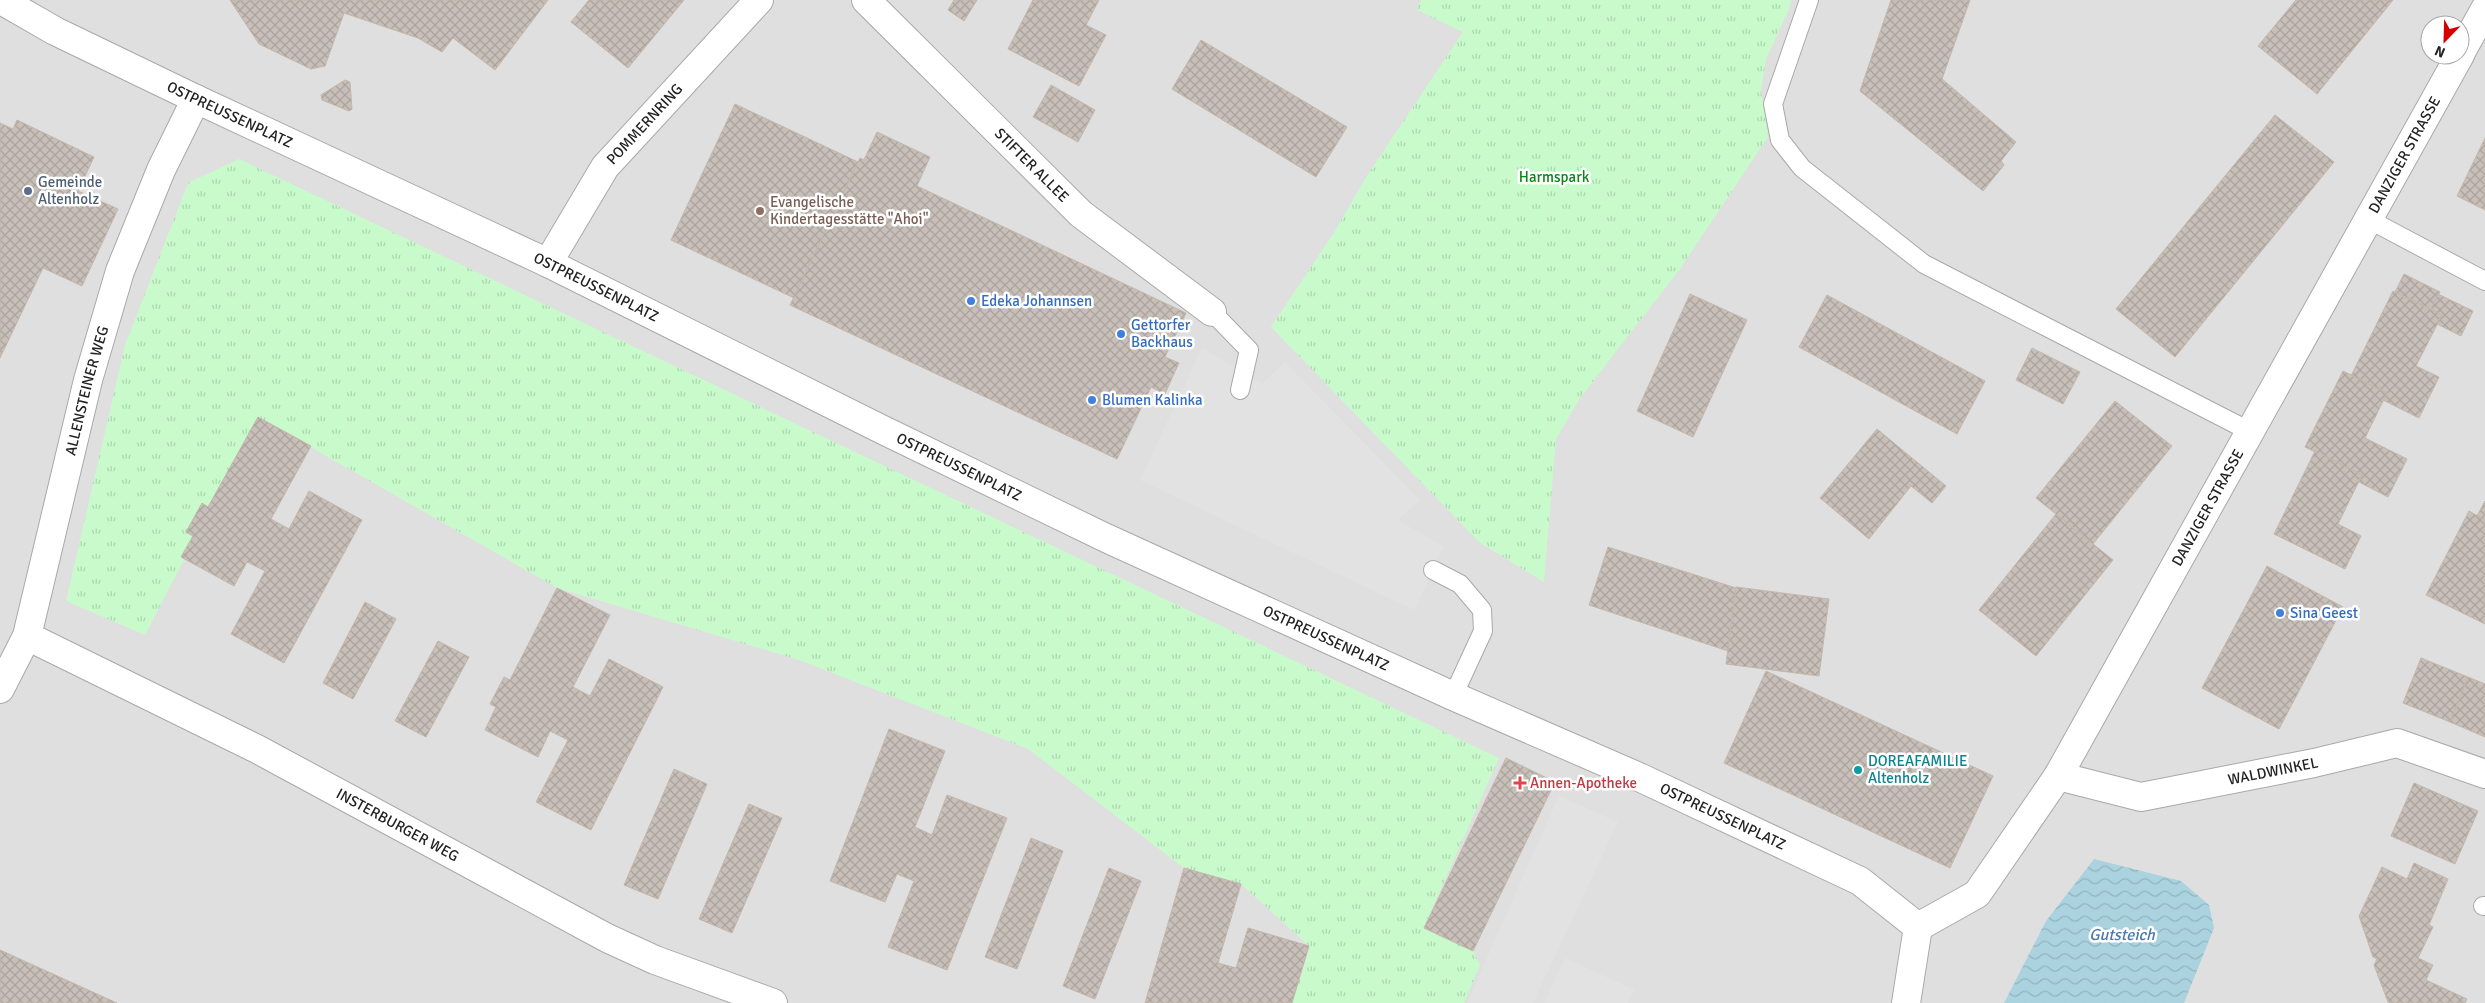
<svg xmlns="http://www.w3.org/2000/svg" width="2485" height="1003" font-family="Signika,sans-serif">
<defs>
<pattern id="park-tufts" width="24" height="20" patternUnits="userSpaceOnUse" patternTransform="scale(1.25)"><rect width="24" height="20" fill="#c8facc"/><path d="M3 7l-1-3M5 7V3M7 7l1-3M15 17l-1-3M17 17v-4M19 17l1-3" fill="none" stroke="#acd6af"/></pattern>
<pattern id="water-waves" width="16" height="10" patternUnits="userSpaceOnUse" patternTransform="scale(1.25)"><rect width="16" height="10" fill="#aad3df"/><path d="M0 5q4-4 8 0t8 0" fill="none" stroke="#92b5bf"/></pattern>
<pattern id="building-cross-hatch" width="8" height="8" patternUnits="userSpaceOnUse" patternTransform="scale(1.25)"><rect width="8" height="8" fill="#c7bfb8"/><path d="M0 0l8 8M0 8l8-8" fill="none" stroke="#aba49e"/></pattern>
</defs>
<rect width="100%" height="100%" fill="#f2efe9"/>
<path fill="#e0dfdf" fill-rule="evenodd" d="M0,0H2485V1003H0ZM2430,25H2460V55H2430Z"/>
<g fill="url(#park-tufts)">
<path d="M1421,0H1791L1789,9L1766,59L1761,91L1768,137L1680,269L1580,398L1556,439L1544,582L1479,542L1271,327L1333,234L1368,174L1463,32L1417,10Z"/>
<path d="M239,159L1499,758L1424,927L1473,951L1480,965L1464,1003H1292L1309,946L1241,884L1184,868L1028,749L799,660L557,588L258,417L145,635L66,601L125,345L188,183Z"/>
</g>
<g fill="#e2e2e2">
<path d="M1202,348L1262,384L1285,362L1420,500L1398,520L1444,547L1414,610L1140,480Z"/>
<path d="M1559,796L1618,822L1533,1003H1467Z"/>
<path d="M1565,958L1635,990L1628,1003H1544Z"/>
</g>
<path fill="url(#water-waves)" d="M2094,859L2181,881L2209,905L2214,928L2184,1003H2004L2046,921Z"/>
<g fill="url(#building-cross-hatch)" stroke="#c4b6ab">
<path d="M230,0H548L495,70L453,38L442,52L418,38L344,13L325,66L311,69L259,44Z"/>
<path d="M589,0H684L628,68L571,22Z"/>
<path d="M954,0H977L964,21L948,10Z"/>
<path d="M1033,0H1099L1086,25L1106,35L1079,86L1008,49Z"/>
<path d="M1891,0H1970L1942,79L2016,142L2001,161L2004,165L1983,191L1860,91Z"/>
<path d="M2296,0H2393L2317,94L2258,46Z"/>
<path d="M1201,40L1347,127L1316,177L1172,89Z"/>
<path d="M345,80L350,82L352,109L349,111L322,100L321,95Z"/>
<path d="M1051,85L1095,110L1078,142L1033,117Z"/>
<path d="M735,104L858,162L794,298L671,240Z"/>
<path d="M2275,115L2334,162L2175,357L2116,309Z"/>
<path d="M17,120L94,157L78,191L118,209L82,286L43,268L0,358V123L13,129Z"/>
<path d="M877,132L930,157L917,186L1186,313L1165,357L1179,363L1172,378L1165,394L1151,387L1117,459L790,305L860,158L864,160Z"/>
<path d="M2485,138V210L2457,196Z"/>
<path d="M2404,274L2440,292L2431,309L2395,292Z"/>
<path d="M2393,291L2442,315L2416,366L2439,377L2419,418L2383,400L2387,393L2351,376Z"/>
<path d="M1690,294L1747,320L1693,437L1637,411Z"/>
<path d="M2438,294L2473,311L2461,336L2437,324L2442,315L2431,309Z"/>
<path d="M1827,295L1985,381L1957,434L1799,347Z"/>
<path d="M2032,348L2080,372L2063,404L2016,380Z"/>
<path d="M2343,371L2387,393L2365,438L2407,459L2388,497L2359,482L2362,475L2305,447Z"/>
<path d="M2115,401L2172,446L2093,544L2036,498Z"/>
<path d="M258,417L311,446L271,519L289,529L309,491L362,520L284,663L231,634L265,571L247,562L234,586L181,557L193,536L186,532L202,503L208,507Z"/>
<path d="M1877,429L1946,486L1932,503L1911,486L1869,539L1820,498Z"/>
<path d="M2315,451L2362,475L2338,524L2361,536L2345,569L2274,534Z"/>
<path d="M2485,501V520L2477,516Z"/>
<path d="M2469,511L2485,520V624L2426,595Z"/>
<path d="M2056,514L2113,560L2036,656L1979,610Z"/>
<path d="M1608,547L1736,588L1728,651L1589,605Z"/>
<path d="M2267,566L2343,607L2279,729L2202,688Z"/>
<path d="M1736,587L1829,599L1819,676L1726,664Z"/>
<path d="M557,588L610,615L573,687L590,696L609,659L663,687L591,830L536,802L568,740L550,731L538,757L485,730L496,707L490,704L504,677L510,680Z"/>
<path d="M365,602L396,619L353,699L323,683Z"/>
<path d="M438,641L469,657L426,737L395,721Z"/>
<path d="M2421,658L2468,677L2450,722L2403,703Z"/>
<path d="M1766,671L1993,776L1950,868L1724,763Z"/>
<path d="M2468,677L2485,684V737L2450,722Z"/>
<path d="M889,729L945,751L915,827L932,835L947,795L1007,818L947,970L888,947L914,881L897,874L885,902L830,881Z"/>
<path d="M1506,758L1555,782L1473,951L1424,928Z"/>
<path d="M674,769L707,784L658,899L624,885Z"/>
<path d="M2414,783L2478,811L2455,864L2391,836Z"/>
<path d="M749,804L782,818L732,933L699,919Z"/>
<path d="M1031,838L1063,851L1017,969L985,957Z"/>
<path d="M2414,863L2448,879L2429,925L2433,927L2418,958L2433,965L2426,980L2467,999L2465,1003H2390L2388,1002L2374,965L2377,959L2373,957L2359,916L2382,867L2407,879Z"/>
<path d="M1109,868L1141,881L1095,999L1063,986Z"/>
<path d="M1184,868L1241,884L1218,963L1236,968L1248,928L1309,946L1292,1003H1145Z"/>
<path d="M0,950L117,1003H0Z"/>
</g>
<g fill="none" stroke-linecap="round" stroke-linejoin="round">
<g stroke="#a9a9a9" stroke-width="20">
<g id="service">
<path d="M1809,0L1773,104L1780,140L1802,168L1924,264L2249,431"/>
<path d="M2368,219L2485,281"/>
<path d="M1212,312L1249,350L1240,390"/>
<path d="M1433,570L1460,584L1482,610L1483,631L1453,696"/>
<path d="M2483,906H2485"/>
</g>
</g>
<g stroke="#a9a9a9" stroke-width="30">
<g id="minor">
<path id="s1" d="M1,0L55,31L196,99L548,263L883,430L1106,538L1453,696L1639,777L1860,881L1918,927"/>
<path id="s2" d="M866,0L1081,214L1212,312"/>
<path d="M2460,54L2485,9"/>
<path id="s3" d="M548,263L605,167L759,0"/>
<path id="s4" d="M27,636L257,749L607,938L655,960L773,1003"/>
<path id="s5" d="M0,689L27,636L88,380L120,271L161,170L196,99"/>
<path id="s6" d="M2058,776L2141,797L2314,763L2397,743L2485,774"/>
<path id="s7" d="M1918,927L1977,894L2058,776L2460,55"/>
<path d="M1906,1003L1918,927"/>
</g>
</g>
<use href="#service" stroke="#fff" stroke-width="18"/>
<use href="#minor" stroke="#fff" stroke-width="28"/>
</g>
<circle fill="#5c6f8a" stroke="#fff" stroke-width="2" cx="28" cy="191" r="5"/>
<circle fill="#8d6e63" stroke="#fff" stroke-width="2" cx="760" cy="211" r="5"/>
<g fill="#3f7fe0" stroke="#fff" stroke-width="2">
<circle cx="971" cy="301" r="5"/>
<circle cx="1121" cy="334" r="5"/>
<circle cx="1092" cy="400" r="5"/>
<circle cx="2280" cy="613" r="5"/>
</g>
<circle fill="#0f9aa8" stroke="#fff" stroke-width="2" cx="1858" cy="770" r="5"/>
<path fill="#e0444e" stroke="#fff" stroke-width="2" d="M1517.5 775.5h5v5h5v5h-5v5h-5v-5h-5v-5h5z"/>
<g text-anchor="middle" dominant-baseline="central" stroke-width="5" stroke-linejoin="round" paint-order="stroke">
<g font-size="15" fill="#222" stroke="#fff">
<text stroke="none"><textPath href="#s1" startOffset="256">OSTPREUSSENPLATZ</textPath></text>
<text stroke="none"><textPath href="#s3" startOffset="170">POMMERNRING</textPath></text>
<text stroke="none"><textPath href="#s7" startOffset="922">DANZIGER STRASSE</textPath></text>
<text stroke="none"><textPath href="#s2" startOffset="234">STIFTER ALLEE</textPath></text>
<text stroke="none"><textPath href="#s1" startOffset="661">OSTPREUSSENPLATZ</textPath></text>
<text stroke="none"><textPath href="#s5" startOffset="312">ALLENSTEINER WEG</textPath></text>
<text stroke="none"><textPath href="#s1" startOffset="1066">OSTPREUSSENPLATZ</textPath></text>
<text stroke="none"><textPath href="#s7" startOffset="518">DANZIGER STRASSE</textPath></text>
<text stroke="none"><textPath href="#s1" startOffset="1471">OSTPREUSSENPLATZ</textPath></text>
<text stroke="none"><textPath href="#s6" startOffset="220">WALDWINKEL</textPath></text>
<text stroke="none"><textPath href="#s1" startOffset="1906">OSTPREUSSENPLATZ</textPath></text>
<text stroke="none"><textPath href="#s4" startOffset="416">INSTERBURGER WEG</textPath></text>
</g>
<g font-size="15" fill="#0c8416" stroke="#fff">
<text x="1554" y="177">Harmspark</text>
</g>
<g font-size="15" fill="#4e5e75" stroke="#fff" text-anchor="start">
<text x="38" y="182">Gemeinde<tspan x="38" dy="17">Altenholz</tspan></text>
</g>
<g font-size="15" fill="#785e54" stroke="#fff" text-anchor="start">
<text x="770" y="202">Evangelische<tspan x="770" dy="17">Kindertagesstätte "Ahoi"</tspan></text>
</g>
<g font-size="15" fill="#366cbe" stroke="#fff" text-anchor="start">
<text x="981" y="301">Edeka Johannsen</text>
<text x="1131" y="325">Gettorfer<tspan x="1131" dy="17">Backhaus</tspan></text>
<text x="1102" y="400">Blumen Kalinka</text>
<text x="2290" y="613">Sina Geest</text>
</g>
<g font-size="15" fill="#0d838f" stroke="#fff" text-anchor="start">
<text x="1868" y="761">DOREAFAMILIE<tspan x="1868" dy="17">Altenholz</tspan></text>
</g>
<g font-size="15" fill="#be3a42" stroke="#fff" text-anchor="start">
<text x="1530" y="783">Annen-Apotheke</text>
</g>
<g font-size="16" font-style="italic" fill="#4a7aab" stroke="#fff">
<text x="2122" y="935">Gutsteich</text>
</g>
</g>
<g transform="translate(2445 40) rotate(203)"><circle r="24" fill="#ffffff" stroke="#a7a7a7"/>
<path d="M0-4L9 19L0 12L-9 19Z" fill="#d40000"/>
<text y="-8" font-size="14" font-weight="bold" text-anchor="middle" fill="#222222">N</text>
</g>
</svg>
